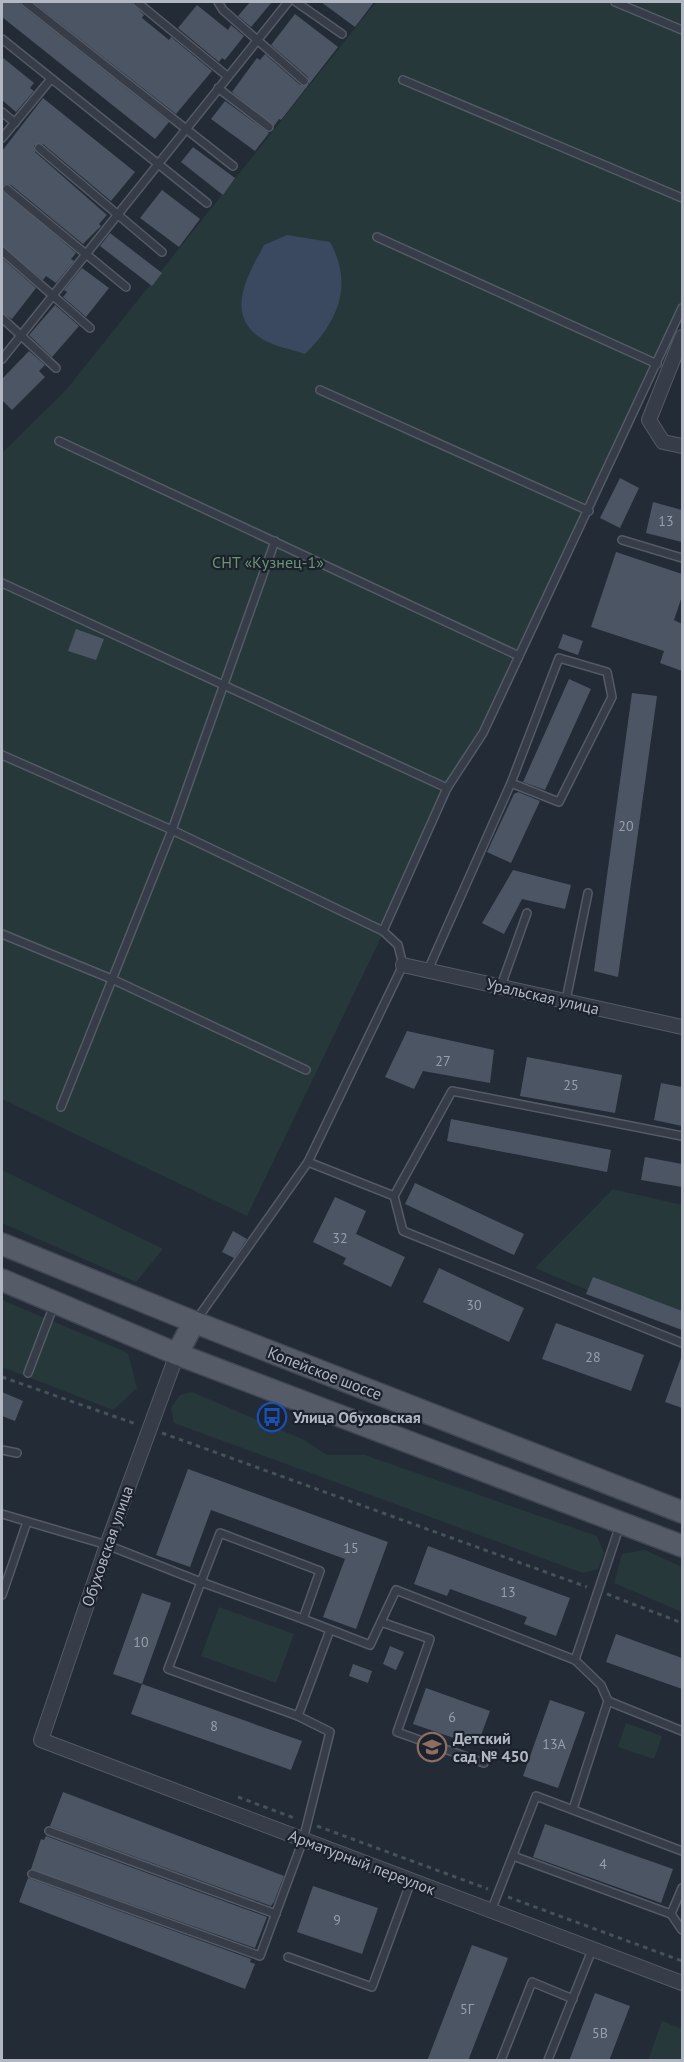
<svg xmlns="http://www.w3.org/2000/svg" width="684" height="2062" font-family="'PT Sans',sans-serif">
<rect width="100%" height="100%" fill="#232b37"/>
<g fill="#263839">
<path d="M376,2H682V312L247,1216L2,1099V453L66,390Z"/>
<path d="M2,1170L163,1249L136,1282L2,1223Z"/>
<path d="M613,1189L682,1205V1330L535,1268Z"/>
<path d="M2,1300L128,1353L137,1388L113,1410L2,1367Z"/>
<path d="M192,1392L304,1440L327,1455H365L597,1536L604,1553L598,1569L583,1573L174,1423L171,1408L180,1395Z"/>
<path d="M645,1550L682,1567V1612L614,1583L622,1554Z"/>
<path d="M219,1607L294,1634L276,1683L201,1656Z"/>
<path d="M626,1723L662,1736L654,1759L618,1747Z"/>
<path d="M662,2021L682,2029V2060H648Z"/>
</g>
<path fill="#3a495f" d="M287,235L330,242C354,285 338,322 305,354C291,349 270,346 258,336C225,312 249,273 264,245Z"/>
<g fill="#4c5563">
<path d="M2,2H19L22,6L169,122L155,139L2,17Z"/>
<path d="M33,2H131L144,15L142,18L169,40L171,37L212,71L176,114Z"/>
<path d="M250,2H272L251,27L238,16Z"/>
<path d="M321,2H374L355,27Z"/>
<path d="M197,5L228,30L231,25L244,36L225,60L222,58L219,62L178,28Z"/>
<path d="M295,14L338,47L281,120L279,119L274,126L232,92L257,58L260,60L265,54L300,85L309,84L308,77L271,45Z"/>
<path d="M2,57L34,83L30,88L34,91L16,112L2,100Z"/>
<path d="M43,98L135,172L111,201L43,144L34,145L35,152L107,215L99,224L101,226L83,244L11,185L5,184L2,188V151Z"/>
<path d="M225,101L269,133L255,151L211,119Z"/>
<path d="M193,147L235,178L223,195L181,162Z"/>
<path d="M2,189L76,253L71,259L74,261L56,283L46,276L43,280L2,246Z"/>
<path d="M162,190L200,219L179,247L140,218Z"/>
<path d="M110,233L162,273L152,286L100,246Z"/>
<path d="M2,258L36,288L12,319L2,313Z"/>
<path d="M82,268L109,288L86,317L63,297L67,292L64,290Z"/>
<path d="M55,305L79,326L52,357L29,335Z"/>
<path d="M29,351L45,365L39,371L45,377L12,410L2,400V379Z"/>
<path d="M620,478L639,488L620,528L600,518Z"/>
<path d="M653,502L682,510V542L646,533Z"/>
<path d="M616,552L682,574V596L674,620L682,624V671L660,663L664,651L591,627Z"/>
<path d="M76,629L104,639L96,660L68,651Z"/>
<path d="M563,634L583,641L578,655L558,648Z"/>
<path d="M569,679L591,689L545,790L523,782Z"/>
<path d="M632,693L657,696L618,977L594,971Z"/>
<path d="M518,792L540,801L511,863L487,852L514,794Z"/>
<path d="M513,870L571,885L565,909L522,899L504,934L482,923Z"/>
<path d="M407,1031L494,1050L490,1083L423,1071L414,1089L385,1077Z"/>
<path d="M527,1057L622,1075L615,1113L520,1096Z"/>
<path d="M661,1083L682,1087V1126L654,1120Z"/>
<path d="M451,1119L611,1150L607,1172L447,1141Z"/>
<path d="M645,1157L682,1164V1187L641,1180Z"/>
<path d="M415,1183L524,1234L514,1255L405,1204Z"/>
<path d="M335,1197L366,1211L356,1234L405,1257L391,1287L343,1264L346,1258L313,1242Z"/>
<path d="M233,1231L247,1239L234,1258L222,1252Z"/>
<path d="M439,1268L524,1308L509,1342L423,1302Z"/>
<path d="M593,1277L682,1311V1330L586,1294Z"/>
<path d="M556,1323L644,1355L631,1391L542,1359Z"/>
<path d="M681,1358H682V1408L665,1402Z"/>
<path d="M2,1392L23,1401L15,1421L2,1416Z"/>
<path d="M188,1469L388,1542L356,1629L323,1617L345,1559L211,1510L190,1567L156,1555Z"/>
<path d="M428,1546L570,1598L556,1636L524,1624L527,1617L450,1589L447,1596L414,1584Z"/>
<path d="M142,1593L171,1603L142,1684L113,1674Z"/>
<path d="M616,1634L682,1658V1689L606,1662Z"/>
<path d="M390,1646L404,1652L396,1670L383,1664Z"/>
<path d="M353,1664L372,1671L368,1683L349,1676Z"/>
<path d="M142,1684L302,1741L291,1770L131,1714Z"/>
<path d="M426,1688L490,1711L477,1746L413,1724Z"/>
<path d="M550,1700L585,1712L558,1788L523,1776Z"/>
<path d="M63,1792L284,1876L274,1902L271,1906L50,1826Z"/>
<path d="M545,1824L673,1869L661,1903L533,1857Z"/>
<path d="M46,1836L267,1917L255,1948L31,1869L41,1839L44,1840Z"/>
<path d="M28,1878L251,1959L250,1962L255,1964L245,1989L19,1902Z"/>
<path d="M313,1886L378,1908L362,1954L297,1932Z"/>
<path d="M472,1945L508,1958L468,2061H427Z"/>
<path d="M595,1993L630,2006L609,2061H569Z"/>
</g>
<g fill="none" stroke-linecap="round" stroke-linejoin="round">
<g stroke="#545b66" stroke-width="10">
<g id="lane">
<path d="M25,2L233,166"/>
<path d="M137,2L227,76"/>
<path d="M218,2L223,10L304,81"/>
<path d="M296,2L342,34"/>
<path d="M615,2L682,30"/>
<path d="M2,39L207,203"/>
<path d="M403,80L682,198"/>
<path d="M218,88L269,127"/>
<path d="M2,112L15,123"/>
<path d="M2,138L51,79"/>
<path d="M39,148L162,252"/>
<path d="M7,189L126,287"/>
<path d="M377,237L657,364"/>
<path d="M2,251L90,328"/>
<path d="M2,318L56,368"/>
<path d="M2,359L288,2"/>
<path d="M320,390L589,511"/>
<path d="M59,441L519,656"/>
<path d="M622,540L682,558"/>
<path d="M2,583L447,788"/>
<path d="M2,755L172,830L383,931"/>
<path d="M2,934L114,980L306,1070"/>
<path d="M428,970L511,783L559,802L612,697L607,672L559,658L511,783"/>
<path d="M501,986L527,913"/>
<path d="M566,1000L588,893"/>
<path d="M61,1107L172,830L275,541"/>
<path d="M308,1162L394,1196L403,1231L682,1343"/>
<path d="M394,1196L452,1091L682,1136"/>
<path d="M197,1319L308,1162L403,965L398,945L383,931L447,788L483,733L682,308"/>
<path d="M28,1373L54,1305"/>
<path d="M2,1450L17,1453"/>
<path d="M2,1514L107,1545L201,1582L220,1533L320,1571L303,1619L370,1645L396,1590L575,1660"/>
<path d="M2,1595L27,1522"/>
<path d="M303,1619L201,1582L168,1669L298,1716L330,1630"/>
<path d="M381,1622L430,1639L397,1732L484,1763"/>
<path d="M608,1701L682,1731"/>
<path d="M573,1809L608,1701L601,1685L575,1660L620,1525"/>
<path d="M49,1831L276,1914"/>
<path d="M513,1856L671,1914"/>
<path d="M32,1874L260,1956L303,1840L330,1732L298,1716"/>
<path d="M682,1888L671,1914L682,1930"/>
<path d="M491,1911L536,1796L682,1851"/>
<path d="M288,1957L372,1987L411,1881"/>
<path d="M501,2060L532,1982L573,1999"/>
<path d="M548,2060L592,1950"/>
</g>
</g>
<g stroke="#545b66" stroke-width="16">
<g id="street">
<path d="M682,337L649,420L663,442L682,446"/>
<path d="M403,965L682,1027"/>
<path d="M177,1354L107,1545L41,1740L682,1983"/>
</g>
</g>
<g stroke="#404651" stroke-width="24">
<g id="primary">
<path d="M2,1244L194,1322L682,1512"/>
<path d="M2,1280L177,1354L682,1546"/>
<path d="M177,1354L194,1322"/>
</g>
</g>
<g stroke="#435356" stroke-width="3" stroke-dasharray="4.5 4.5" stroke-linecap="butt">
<path d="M2,1377L136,1424"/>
<path d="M162,1433L587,1587"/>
<path d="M607,1594L682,1623"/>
<path d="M238,1797L297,1819"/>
<path d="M317,1826L488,1889"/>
<path d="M508,1897L682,1961"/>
</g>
<use href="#lane" stroke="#373d48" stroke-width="7"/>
<use href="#street" stroke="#373d48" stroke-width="14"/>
<use href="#primary" stroke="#555c68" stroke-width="21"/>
</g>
<defs>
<g id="bus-ring" transform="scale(1.5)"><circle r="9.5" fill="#1c222c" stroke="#1a4fb4" stroke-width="1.5"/><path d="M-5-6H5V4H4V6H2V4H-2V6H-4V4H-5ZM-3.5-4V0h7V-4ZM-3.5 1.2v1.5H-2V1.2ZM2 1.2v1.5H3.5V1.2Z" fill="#1a4fb4"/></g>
<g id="school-ring" transform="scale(1.5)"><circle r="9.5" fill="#1c222c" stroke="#8d6e63" stroke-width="1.5"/><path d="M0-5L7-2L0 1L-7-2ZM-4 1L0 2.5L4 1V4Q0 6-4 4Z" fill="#8d6e63"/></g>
</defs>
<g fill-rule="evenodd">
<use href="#bus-ring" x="272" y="1417"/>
<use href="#school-ring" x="432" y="1747"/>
</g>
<g text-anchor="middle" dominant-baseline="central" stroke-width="4.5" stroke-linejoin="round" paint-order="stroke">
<g font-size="14" fill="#989fac">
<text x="666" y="521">13</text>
<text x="626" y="826">20</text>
<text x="443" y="1061">27</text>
<text x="571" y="1085">25</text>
<text x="340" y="1238">32</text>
<text x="474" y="1305">30</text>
<text x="593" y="1357">28</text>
<text x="351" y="1548">15</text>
<text x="508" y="1592">13</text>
<text x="141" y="1642">10</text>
<text x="452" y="1717">6</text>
<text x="214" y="1726">8</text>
<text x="554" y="1744">13А</text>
<text x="603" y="1864">4</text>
<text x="337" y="1920">9</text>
<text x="467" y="2009">5Г</text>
<text x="600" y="2033">5В</text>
</g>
<g font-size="16" fill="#6b9375" stroke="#1c222c">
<text x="268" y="562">СНТ «Кузнец-1»</text>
</g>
<g font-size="16" fill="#b1b8c4" stroke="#1c222c">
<text transform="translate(543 996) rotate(13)">Уральская улица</text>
<text transform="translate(325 1373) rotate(21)">Копейское шоссе</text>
<text transform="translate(107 1546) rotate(-71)">Обуховская улица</text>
<text transform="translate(362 1862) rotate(21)">Арматурный переулок</text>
</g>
<g font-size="16" font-weight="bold" fill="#b1b8c4" stroke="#1c222c" text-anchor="start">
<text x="293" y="1417">Улица Обуховская</text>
<text x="453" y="1738">Детский<tspan x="453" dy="18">сад № 450</tspan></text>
</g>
</g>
<rect width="684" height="2062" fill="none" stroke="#b1b8c4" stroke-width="6"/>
</svg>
